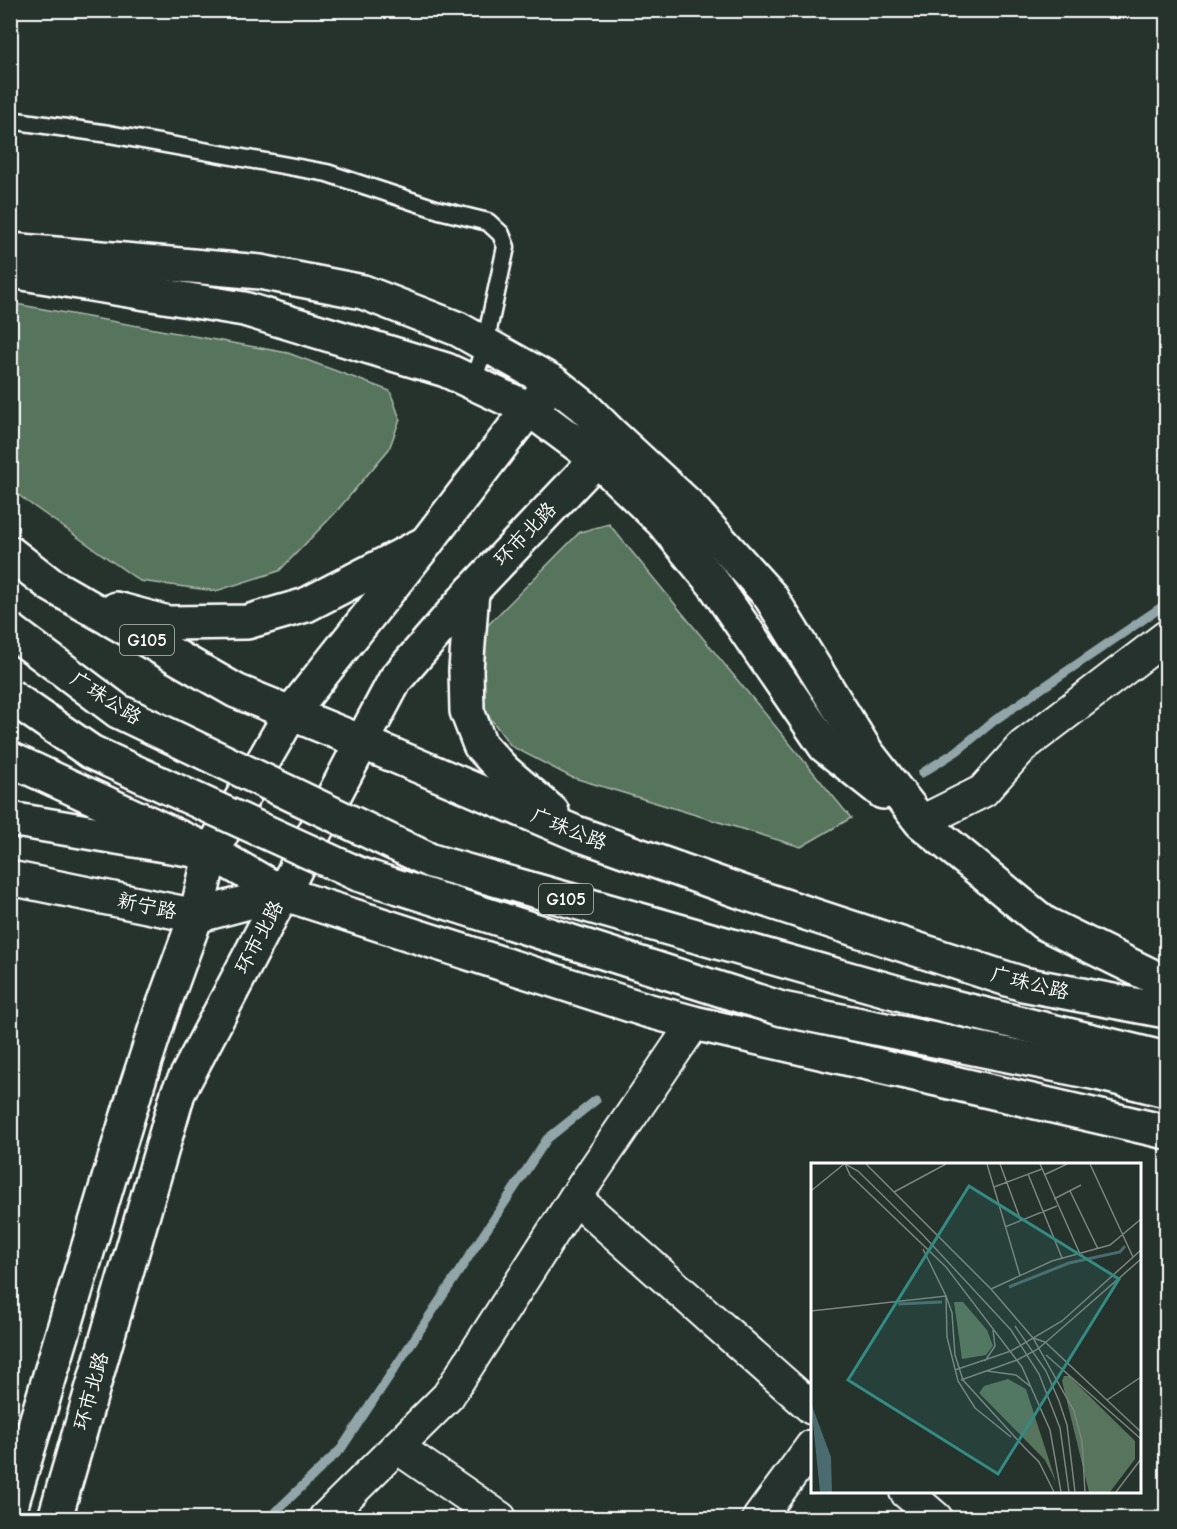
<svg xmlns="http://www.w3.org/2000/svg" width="1177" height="1529" font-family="'Comic Neue','LXGW WenKai TC',sans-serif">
<rect width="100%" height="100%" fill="#26332d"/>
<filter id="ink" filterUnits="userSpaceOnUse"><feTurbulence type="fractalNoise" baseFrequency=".0167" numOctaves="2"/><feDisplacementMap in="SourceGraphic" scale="12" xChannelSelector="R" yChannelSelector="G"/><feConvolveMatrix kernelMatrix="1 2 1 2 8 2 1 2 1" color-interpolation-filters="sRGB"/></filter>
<g filter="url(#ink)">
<g fill="#57745c" stroke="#abbaae" stroke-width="1.5">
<path d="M10,303L288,353L390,391L400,419L389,449L336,512L279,571L216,591L140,581L29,503L11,489Z"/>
<path d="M609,524L851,818L801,847L571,777L511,746L481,706L482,631L580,532Z"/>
</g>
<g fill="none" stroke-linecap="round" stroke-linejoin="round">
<g stroke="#92a6a9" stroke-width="9">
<path d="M922,773L957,751L995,720L1166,604"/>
<path d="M269,1518L341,1449L547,1139L596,1100"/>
</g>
<g stroke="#fff" stroke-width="21">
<path id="service" d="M10,120L109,134L327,173L439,210L488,222L501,234L506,247L485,344L473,383"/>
</g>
<g stroke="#fff" stroke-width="36">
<g id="minor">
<path d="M921,822L983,791L1023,746L1166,637"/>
<path d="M575,1198L812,1408"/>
<path d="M397,1447L500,1518"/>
<path d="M906,1492L936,1518"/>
<path d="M325,1518L448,1396L575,1198L694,1023"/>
<path d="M759,1518L812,1446"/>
</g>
</g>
<g stroke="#fff" stroke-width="38">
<g id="tertiary">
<path d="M10,250L260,272L363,292L458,329L554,383L583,406L611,434L688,505L770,596L867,753L921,822L1044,923L1166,983"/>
<path d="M10,269L23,273L244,309L446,370L529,409L597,459L662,521L714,584L825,746L883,792"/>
<path d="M291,713L426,543L529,409L544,393"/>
<path d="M362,742L395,680L472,591L597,459L608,440"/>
<path d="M10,819L194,850"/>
<path d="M10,878L196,916L282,893"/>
</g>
</g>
<g stroke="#fff" stroke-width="38">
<g id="secondary">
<path d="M10,1509L135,1092L160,1015L196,916L211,852L291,713"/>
<path d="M55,1518L178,1093L362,742"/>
</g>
</g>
<g stroke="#fff" stroke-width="38">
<g id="trunk">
<path d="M10,553L51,585L236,691L362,742L576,833L745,893L1023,984L1166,1011"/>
<path d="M472,591L466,670L467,711L480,745L504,771L552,812"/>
<path d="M116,609L168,623L247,622L306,605L426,543"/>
<path d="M10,759L211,852L282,893L646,1010L694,1023L1166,1132"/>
</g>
</g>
<use href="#service" stroke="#26332d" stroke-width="16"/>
<use href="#minor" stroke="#26332d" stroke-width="32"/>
<use href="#tertiary" stroke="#26332d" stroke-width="33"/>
<use href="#secondary" stroke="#26332d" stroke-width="33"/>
<use href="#trunk" stroke="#26332d" stroke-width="33"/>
<g stroke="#fff" stroke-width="38" stroke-linecap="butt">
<g id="trunk-bridge">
<path d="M10,630L118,711L431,861L916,998L1166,1059"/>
<path d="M10,696L91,752L358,874L782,1009L1097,1073L1166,1090"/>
</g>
</g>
<use href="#trunk-bridge" stroke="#26332d" stroke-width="33"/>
</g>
</g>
<g text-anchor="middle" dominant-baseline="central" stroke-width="5" stroke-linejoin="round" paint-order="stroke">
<g fill="#26332d" stroke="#bec2c0" stroke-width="1.5">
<rect x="120" y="625" width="54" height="30" rx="4.5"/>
<rect x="539" y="884" width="54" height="30" rx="4.5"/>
</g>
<g font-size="18" font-weight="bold" fill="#fff">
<text x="147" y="640">G105</text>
<text x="566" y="899">G105</text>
</g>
<g font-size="20" fill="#fff" stroke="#26332d">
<text transform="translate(525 534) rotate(-46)">环市北路</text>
<text transform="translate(106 698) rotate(33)">广珠公路</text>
<text transform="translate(569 829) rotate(22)">广珠公路</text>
<text transform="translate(147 906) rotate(12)">新宁路</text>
<text transform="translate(259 937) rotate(-62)">环市北路</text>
<text transform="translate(1030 983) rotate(14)">广珠公路</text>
<text transform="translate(91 1391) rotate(-74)">环市北路</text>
</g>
</g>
<g transform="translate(811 1163)">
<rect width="330" height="330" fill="#26332d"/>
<path d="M143,139H152L176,167L182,183L175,192L151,196ZM253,213H258L324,278V296L299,329H278L251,218ZM197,216L215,226L245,319L234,297L168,230L173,223Z" fill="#57745c"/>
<path d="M0,240L20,294L21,329H9Z" fill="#4a6b70"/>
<path fill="none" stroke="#4a6b70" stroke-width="3" d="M198,124L258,100L309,89L314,83M87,141L131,139"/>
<path fill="none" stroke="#7d8581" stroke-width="1.5" d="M34,1L47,8L111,71L200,167L228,211L249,265L258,329M34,1L39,12L135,104L211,204L239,267L250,329M55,1L180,126L222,175L263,248L271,278L274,329M176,1L209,113M189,1L210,58M229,1L269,91M279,1L322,94M217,11L251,95M233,12L256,1M183,24L231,6M0,28L33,1M259,28L287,86M83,29L135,1M243,36L270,22M194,64L246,43M112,86L135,133L136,174L147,218L164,245L200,274M180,126L241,98L299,82L330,56M0,148L135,133L141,150L144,192L152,217L214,285M204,163L235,208L248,238L256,262L264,329M222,175L234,179L330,269M200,188L251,158L330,87M235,192L330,276M206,197L227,186L330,96M174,198L184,183L182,167M144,207L200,188M176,208L205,212L220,224M150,217L206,197M296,237L330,214M213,284L228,299L243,329M305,329L330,296"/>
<path fill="#338b84" fill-opacity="0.15" stroke="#338b84" stroke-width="3" d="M158,23L308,116L187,311L37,217Z"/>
<rect width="330" height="330" fill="none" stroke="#fff" stroke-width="3"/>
</g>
<rect width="1177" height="1529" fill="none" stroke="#26332d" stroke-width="36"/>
<rect x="18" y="18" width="1141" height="1493" fill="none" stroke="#fff" stroke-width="2" filter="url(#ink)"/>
</svg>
